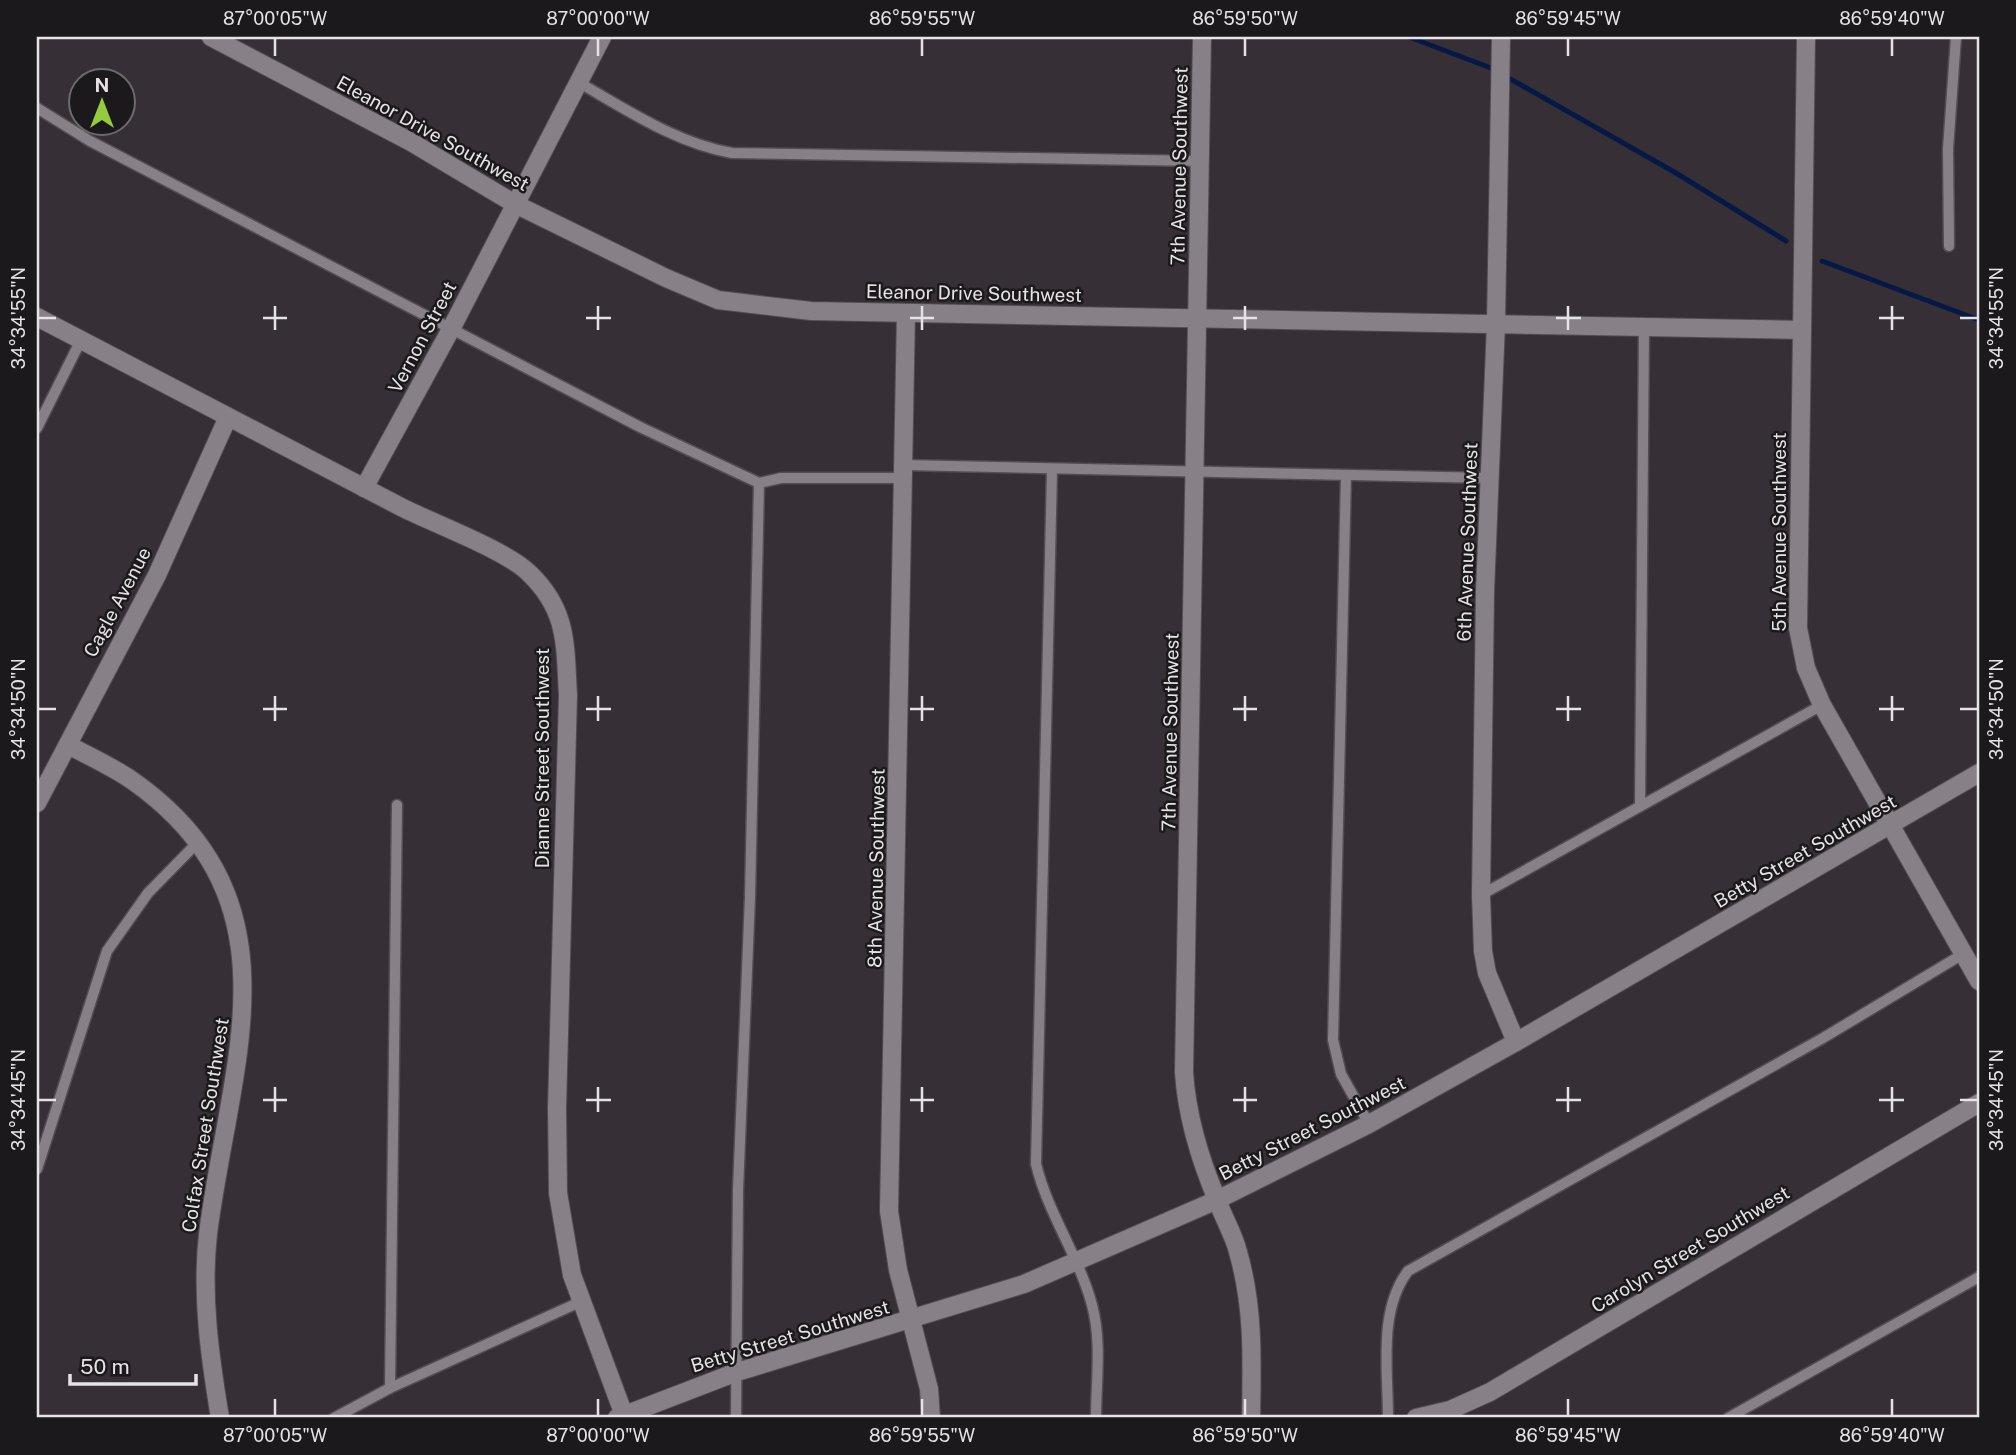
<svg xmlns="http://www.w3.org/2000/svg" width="2016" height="1455" font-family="'Public Sans',sans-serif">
<rect width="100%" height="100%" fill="#363036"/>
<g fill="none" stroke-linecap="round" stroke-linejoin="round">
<g stroke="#051846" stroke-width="5">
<path d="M1409,37L1491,68L1676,173L1786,241"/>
<path d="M1822,261L1979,320"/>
</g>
<g stroke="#514d51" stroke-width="13">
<g id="service">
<path d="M578,82C627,110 676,143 732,153L1200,161"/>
<path d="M37,108L90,141L640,427L759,483L781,478H903"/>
<path d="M1949,246L1948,149L1956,37"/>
<path d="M37,428L81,340"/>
<path d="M903,465L1490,478"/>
<path d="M1052,470L1036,1164C1048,1214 1079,1256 1092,1305C1102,1342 1096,1381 1096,1418"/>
<path d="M1346,475L1333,1040L1341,1074L1369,1124"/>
<path d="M1640,806L1644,327"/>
<path d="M1481,895L1822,705"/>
<path d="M37,1169L107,951L148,893L198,842"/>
<path d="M390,1388L397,805"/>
<path d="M334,1418L390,1388L580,1302"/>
<path d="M736,1418L738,1190L750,897L759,483"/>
<path d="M1388,1418C1388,1369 1378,1311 1408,1271L1823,1038L1963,954"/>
<path d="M1728,1418L1979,1277"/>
</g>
</g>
<g stroke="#514d51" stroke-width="20">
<g id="minor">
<path d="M211,37L411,142L515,204L666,278L718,300L811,311L1802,330"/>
<path d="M1202,37L1184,1072C1187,1118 1200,1160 1218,1202C1224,1219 1234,1235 1238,1252C1254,1307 1252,1362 1251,1418"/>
<path d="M1501,37L1496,323L1485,592L1481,895L1483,951L1487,973L1516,1042"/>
<path d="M906,313L889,1211L898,1270L929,1389L931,1418"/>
<path d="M37,317C159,380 281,445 403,508C435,524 508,551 530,574C568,611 565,645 568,695L557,1108L558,1193L572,1275L624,1415"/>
<path d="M364,488L451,329L602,37"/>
<path d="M68,745C89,756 113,767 133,781C304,902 229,1065 208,1234C201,1296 210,1357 220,1418"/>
<path d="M37,803L157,575L228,417"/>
<path d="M1416,1418L1450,1410L1490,1392L1979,1103"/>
</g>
</g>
<g stroke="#514d51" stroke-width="20">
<g id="tertiary">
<path d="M1806,37L1798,628L1806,668L1822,705L1979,981"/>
<path d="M617,1418L737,1372L1024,1284L1217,1200L1369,1124L1516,1042L1979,773"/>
</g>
</g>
<use href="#service" stroke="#878187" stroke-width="10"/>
<use href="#minor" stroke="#878187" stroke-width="18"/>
<use href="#tertiary" stroke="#878187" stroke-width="18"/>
</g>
<path fill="none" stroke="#e6e3e6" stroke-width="2.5" d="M275,38V56M598,38V56M922,38V56M1245,38V56M1568,38V56M1892,38V56M275,306V330M598,306V330M922,306V330M1245,306V330M1568,306V330M1892,306V330M38,318H56M263,318H287M586,318H611M910,318H934M1233,318H1257M1556,318H1581M1879,318H1904M1960,318H1978M275,696V721M598,696V721M922,696V721M1245,696V721M1568,696V721M1892,696V721M38,709H56M263,709H287M586,709H611M910,709H934M1233,709H1257M1556,709H1581M1879,709H1904M1960,709H1978M275,1087V1112M598,1087V1112M922,1087V1112M1245,1087V1112M1568,1087V1112M1892,1087V1112M38,1100H56M263,1100H287M586,1100H611M910,1100H934M1233,1100H1257M1556,1100H1581M1879,1100H1904M1960,1100H1978M275,1399V1416M598,1399V1416M922,1399V1416M1245,1399V1416M1568,1399V1416M1892,1399V1416"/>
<g text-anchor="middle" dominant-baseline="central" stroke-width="5" stroke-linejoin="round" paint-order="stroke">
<g font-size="19" fill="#e6e3e6" stroke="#1c191c">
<text transform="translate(433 133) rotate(29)">Eleanor Drive Southwest</text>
<text transform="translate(1179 166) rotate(-89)">7th Avenue Southwest</text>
<text transform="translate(974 293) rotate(1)">Eleanor Drive Southwest</text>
<text transform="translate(422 337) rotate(-62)">Vernon Street</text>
<text transform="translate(1779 532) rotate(-90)">5th Avenue Southwest</text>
<text transform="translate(1467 542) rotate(-88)">6th Avenue Southwest</text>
<text transform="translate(117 602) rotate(-62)">Cagle Avenue</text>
<text transform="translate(1170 732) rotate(-89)">7th Avenue Southwest</text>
<text transform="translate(542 758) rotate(-90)">Dianne Street Southwest</text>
<text transform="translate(1805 851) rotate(-30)">Betty Street Southwest</text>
<text transform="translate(876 868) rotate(-89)">8th Avenue Southwest</text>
<text transform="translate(205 1125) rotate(-81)">Colfax Street Southwest</text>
<text transform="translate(1312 1128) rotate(-27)">Betty Street Southwest</text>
<text transform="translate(1690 1249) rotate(-31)">Carolyn Street Southwest</text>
<text transform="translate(790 1336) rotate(-17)">Betty Street Southwest</text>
</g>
</g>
<rect width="2016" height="1455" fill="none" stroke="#1c191c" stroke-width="77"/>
<g transform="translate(102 102)"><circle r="33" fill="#1c191c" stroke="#6d6a6d" stroke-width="2"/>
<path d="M0-5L12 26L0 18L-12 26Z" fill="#93cd3d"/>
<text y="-10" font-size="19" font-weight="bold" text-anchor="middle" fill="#e6e3e6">N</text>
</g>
<path d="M70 1374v10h126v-10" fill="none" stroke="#e6e3e6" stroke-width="3.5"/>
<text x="80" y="1374" font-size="21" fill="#e6e3e6" stroke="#1c191c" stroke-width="5" paint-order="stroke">50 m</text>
<rect x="38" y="38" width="1940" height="1378" fill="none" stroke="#e6e3e6" stroke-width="2.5"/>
<g font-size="18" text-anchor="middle" fill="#e6e3e6">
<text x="275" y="25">87°00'05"W</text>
<text x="598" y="25">87°00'00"W</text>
<text x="922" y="25">86°59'55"W</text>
<text x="1245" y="25">86°59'50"W</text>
<text x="1568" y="25">86°59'45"W</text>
<text x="1892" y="25">86°59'40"W</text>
<text transform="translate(19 318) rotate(-90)" y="6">34°34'55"N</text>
<text transform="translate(1997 318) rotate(-90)" y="6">34°34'55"N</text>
<text transform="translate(19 709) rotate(-90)" y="6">34°34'50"N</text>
<text transform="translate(1997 709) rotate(-90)" y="6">34°34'50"N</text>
<text transform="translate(19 1100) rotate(-90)" y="6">34°34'45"N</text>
<text transform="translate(1997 1100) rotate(-90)" y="6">34°34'45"N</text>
<text x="275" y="1442">87°00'05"W</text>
<text x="598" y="1442">87°00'00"W</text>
<text x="922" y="1442">86°59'55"W</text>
<text x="1245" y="1442">86°59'50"W</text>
<text x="1568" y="1442">86°59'45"W</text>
<text x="1892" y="1442">86°59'40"W</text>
</g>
</svg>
